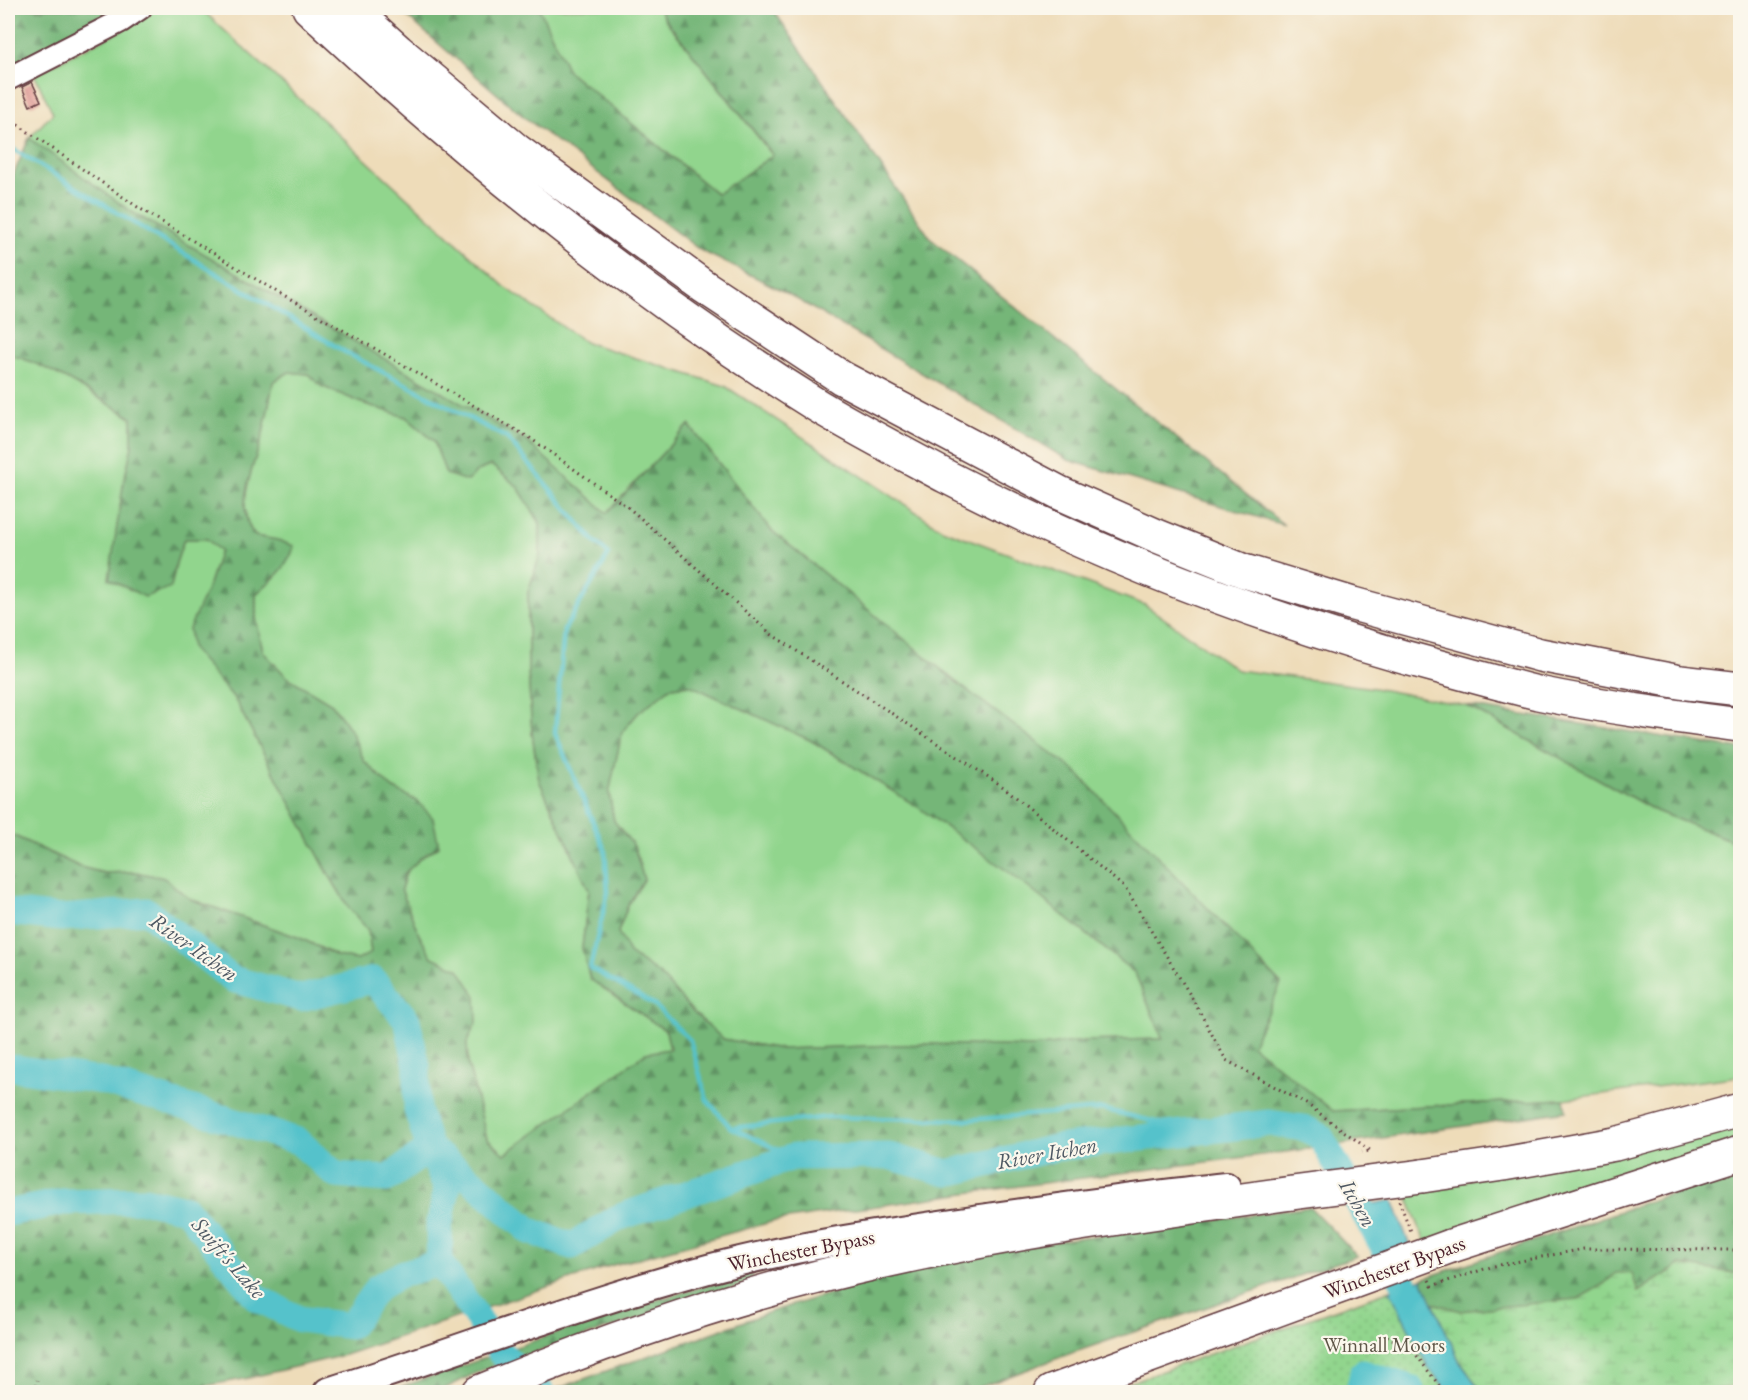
<svg xmlns="http://www.w3.org/2000/svg" width="1748" height="1400" font-family="'EB Garamond',serif">
<defs>
<pattern id="forest-firs" width="22" height="20" patternUnits="userSpaceOnUse" patternTransform="scale(1.5)"><rect width="22" height="20" fill="#74b678"/><path d="M5 1l3.5 6h-7zM16 11l3.5 6h-7z" fill="#619363"/></pattern>
<pattern id="wetland-marsh" width="20" height="14" patternUnits="userSpaceOnUse" patternTransform="scale(1.5)"><rect width="20" height="14" fill="#91d58d"/><path d="M1 5h8M5 5V1M11 12h8M15 12V8" fill="none" stroke="#7fb67a"/></pattern>
<pattern id="park-dots" width="8" height="8" patternUnits="userSpaceOnUse" patternTransform="scale(1.5)"><rect width="8" height="8" fill="#91d58d"/><path d="M2 2h.1M6 6h.1" fill="none" stroke="#7fb67a" stroke-width="1.8" stroke-linecap="round"/></pattern>
<pattern id="building-back-hatch" width="6" height="6" patternUnits="userSpaceOnUse" patternTransform="scale(1.5)"><rect width="6" height="6" fill="#e18e89"/><path d="M-1 5l2 2M0 0l6 6M5-1l2 2" fill="none" stroke="#b87370"/></pattern>
</defs>
<rect width="100%" height="100%" fill="#fbf7ec"/>
<filter id="ink" filterUnits="userSpaceOnUse"><feTurbulence type="fractalNoise" baseFrequency=".0167" numOctaves="2"/><feDisplacementMap in="SourceGraphic" scale="12" xChannelSelector="R" yChannelSelector="G"/><feConvolveMatrix kernelMatrix="1 2 1 2 8 2 1 2 1" color-interpolation-filters="sRGB"/></filter>
<filter id="wash" filterUnits="userSpaceOnUse"><feTurbulence type="fractalNoise" baseFrequency=".008" numOctaves="4" result="noise"/><feDisplacementMap in="SourceGraphic" scale="24" xChannelSelector="R" yChannelSelector="G"/><feGaussianBlur stdDeviation="1.35" result="paint"/><feColorMatrix in="noise" values="0 0 0 0 0 0 0 0 0 0 0 0 0 0 0 0 0 1.4 0 .05"/><feComposite in="paint" operator="in"/></filter>
<g filter="url(#wash)">
<rect width="100%" height="100%" fill="#eedcb9"/>
<g fill="#91d58d" stroke="#6e7a5c" stroke-width="1.5">
<path d="M155,8H200L505,287L585,342L725,386L942,529L1145,605L1237,670L1374,688L1467,706L1656,811L1740,844V1076L1564,1099L1333,1111L1251,1045L1075,771L960,685L771,530L689,425L607,513L526,441L132,212L29,138L53,113L34,74L132,25Z"/>
<path d="M539,8H659L665,19L773,156L717,194L568,71Z"/>
<path d="M8,355C38,358 103,401 132,418V446L123,486L171,587L176,563L184,539H207L220,551L208,587L211,672L234,698L329,875L349,908L368,930L371,954L357,960L337,956L300,938L190,899L164,878L135,872L104,873L80,867L8,833Z"/>
<path d="M289,372L308,374L322,386L362,403L406,417L434,441L446,474L467,481L478,471L491,465L518,487L540,523V555L528,592V670L532,733L539,780L589,890L582,948L590,979L666,1031L670,1049L646,1053L505,1154L487,1139L468,1064L467,1042L477,1020L459,969L432,957L419,935L401,889L406,872L422,857L439,846L417,801L392,788L364,761L352,733L332,704L287,677L263,652L256,618V594L275,577L277,540L255,536C232,507 255,465 263,433C267,416 270,399 273,382Z"/>
<path d="M690,685L812,741L915,805L1014,876L1135,973L1163,1039L1085,1041L1032,1047L930,1044L781,1049L723,1039L693,1012L660,975L629,953L618,932L628,905L644,880L634,846L614,821L609,792L622,732L638,713L671,687Z"/>
<path d="M1740,1121V1140L1425,1242L1406,1193Z"/>
</g>
<g fill="url(#forest-firs)" stroke="#5f6a52" stroke-width="1.5" fill-rule="evenodd">
<path d="M8,8H119L105,17L8,67Z"/>
<path d="M397,8H539L568,71L717,194L773,155L665,19L659,8H772L931,239L1284,525L1068,460L785,292L700,250L524,117Z"/>
<path d="M29,138L132,212L526,441L607,513L689,425L771,530L960,685L1075,771L1281,984L1252,1045L1333,1111L1564,1099L1566,1111L1301,1150L966,1193L775,1221L613,1265L345,1355L244,1379L176,1391L37,1392L8,1388V833L80,867L104,873L135,872L164,878L190,899L300,938L337,956L357,960L371,953L368,930L349,908L329,875L234,698L192,649L189,629L208,587L220,551L207,539H184L176,563L171,587L145,597L109,579L123,486L132,446V418C104,401 37,358 8,355V188ZM289,372L308,374L321,386L362,403L406,417L434,441L446,474L467,481L478,471L491,465L518,487L540,523V555L528,592V670L532,733L539,780L589,890L582,948L590,979L666,1031L670,1049L646,1053L505,1154L487,1139L468,1064L467,1042L477,1021L476,996L459,969L432,957L419,935L401,889L406,872L422,857L439,846L433,818L417,801L392,788L364,761L352,733L332,704L287,677L263,652L256,618V594C272,580 289,567 294,546L277,540L255,536C232,507 255,465 263,433C267,416 270,399 273,382ZM690,685L812,741L915,805L1014,876L1135,973L1163,1039L1085,1041L1032,1047L930,1044L781,1049L723,1039L693,1012L660,975L629,953L618,932L628,905L644,880L634,846L614,821L609,793L622,732L638,713L671,687Z"/>
<path d="M1467,706L1740,749V844L1656,811Z"/>
<path d="M1740,1170V1274L1680,1265L1637,1293L1616,1273L1604,1284L1578,1299L1461,1311L1432,1303L1422,1279Z"/>
<path d="M1310,1207L1357,1256L1069,1354L967,1392H548L770,1312L940,1260L1070,1239Z"/>
<path d="M751,1273L755,1281L482,1370L438,1392H387L625,1309Z"/>
</g>
<path fill="url(#wetland-marsh)" stroke="#6e7a5c" stroke-width="1.5" d="M1680,1265L1740,1274V1386L1699,1392H1482L1460,1362L1432,1303L1461,1311L1578,1299L1604,1284L1616,1273H1632L1638,1292Z"/>
<path fill="url(#park-dots)" stroke="#6e7a5c" stroke-width="1.5" d="M1405,1285L1474,1392H1103Z"/>
<g fill="#54c2cb" stroke="#4f707b" stroke-width="1.5">
<path d="M1393,1200L1411,1249L1378,1260L1355,1207Z"/>
<path d="M1422,1279L1460,1362L1482,1392H1448L1428,1367L1390,1291Z"/>
</g>
<g fill="none" stroke-linecap="round" stroke-linejoin="round">
<g stroke="#54c2cb" stroke-width="4.5">
<path d="M8,146L345,352L507,438L593,540L609,554L564,630L555,733L605,850L608,892L590,968L653,1004L690,1040L707,1100L731,1128L829,1117L966,1120L1102,1109L1194,1131"/>
<path d="M734,1129L793,1157"/>
</g>
<g stroke="#54c2cb" stroke-width="27">
<path d="M8,912L61,918L147,911L232,979L301,998L373,980L407,1020L417,1066V1110L430,1149L447,1189L439,1227L440,1263"/>
<path d="M8,1067L102,1081L298,1141L336,1175L387,1179L430,1149"/>
<path d="M430,1149L476,1184L530,1231L572,1246L620,1217L793,1157L889,1156L948,1173L1055,1148L1269,1123L1304,1128L1320,1136L1423,1316"/>
<path d="M8,1213L62,1202L144,1200L186,1209L257,1298L299,1319L350,1326L378,1287L404,1273L440,1263L501,1353L541,1392"/>
<path d="M1359,1392L1363,1373L1410,1388L1412,1392"/>
</g>
</g>
<g id="blocks">
<path fill="url(#building-back-hatch)" d="M32,82L41,101L30,106L22,87Z"/>
</g>
</g>
<g filter="url(#ink)">
<use href="#blocks" fill-opacity="0" stroke="#633b40" stroke-width="1.5"/>
<g fill="none" stroke-linecap="round" stroke-linejoin="round">
<g stroke="#633b40" stroke-width="26">
<path id="minor" d="M8,79L121,21L140,8"/>
</g>
<g stroke="#633b40" stroke-width="32">
<path id="major" d="M328,1392C455,1352 579,1304 708,1269C795,1246 884,1233 973,1220C1058,1208 1141,1196 1226,1187"/>
</g>
<g stroke="#633b40" stroke-width="36">
<g id="highway">
<path d="M309,8C466,155 635,292 818,406C860,431 904,454 947,477C1108,560 1276,624 1451,670C1480,678 1509,686 1538,693C1605,707 1673,716 1740,725"/>
<path d="M350,8L398,51L516,150L703,286L842,378L1060,493L1157,536L1244,571L1353,604L1540,655L1680,682L1740,689"/>
<path d="M1422,1176L1503,1164L1615,1144L1740,1110"/>
<path d="M1451,1246L1740,1153"/>
<path d="M479,1392C589,1347 702,1306 818,1277C974,1237 1133,1215 1292,1193"/>
<path d="M1051,1392L1344,1285"/>
</g>
</g>
<g stroke="#633b40" stroke-width="3" stroke-dasharray="1.5 4.5" stroke-linecap="butt">
<path d="M8,118L139,208L282,295L530,438L629,508L771,634L1005,788L1125,888L1192,998L1226,1060L1308,1105L1371,1151L1362,1152"/>
<path d="M1399,1201L1412,1234"/>
<path d="M1429,1280L1432,1286L1494,1266L1584,1249L1740,1250"/>
<path d="M1387,1336L1414,1352L1444,1392"/>
<path d="M1365,1389L1382,1392"/>
<path d="M34,1392L37,1380"/>
</g>
<use href="#minor" stroke="#fff" stroke-width="22"/>
<use href="#major" stroke="#fff" stroke-width="28"/>
<use href="#highway" stroke="#fff" stroke-width="33"/>
<g stroke="#633b40" stroke-width="36" stroke-linecap="butt">
<g id="highway-bridge">
<path d="M1292,1193L1422,1176"/>
<path d="M1344,1285L1451,1246"/>
</g>
</g>
<use href="#highway-bridge" stroke="#fff" stroke-width="33"/>
</g>
</g>
<g text-anchor="middle" dominant-baseline="central" stroke-width="4.5" stroke-linejoin="round" paint-order="stroke">
<g font-size="21" fill="#4a1f2b" stroke="#fbf7ec">
<text transform="translate(801 1250) rotate(-11)">Winchester Bypass</text>
<text transform="translate(1394 1267) rotate(-20)">Winchester Bypass</text>
</g>
<g font-size="21" fill="#5f5648" stroke="#fbf7ec">
<text x="1384" y="1344">Winnall Moors</text>
</g>
<g font-size="22" font-style="italic" fill="#4e5863" stroke="#fbf7ec">
<text transform="translate(194 947) rotate(35)">River Itchen</text>
<text transform="translate(1047 1153) rotate(-10)">River Itchen</text>
<text transform="translate(1358 1203) rotate(60)">Itchen</text>
<text transform="translate(229 1258) rotate(49)">Swift's Lake</text>
</g>
</g>
<rect width="1748" height="1400" fill="none" stroke="#fbf7ec" stroke-width="30"/>
</svg>
